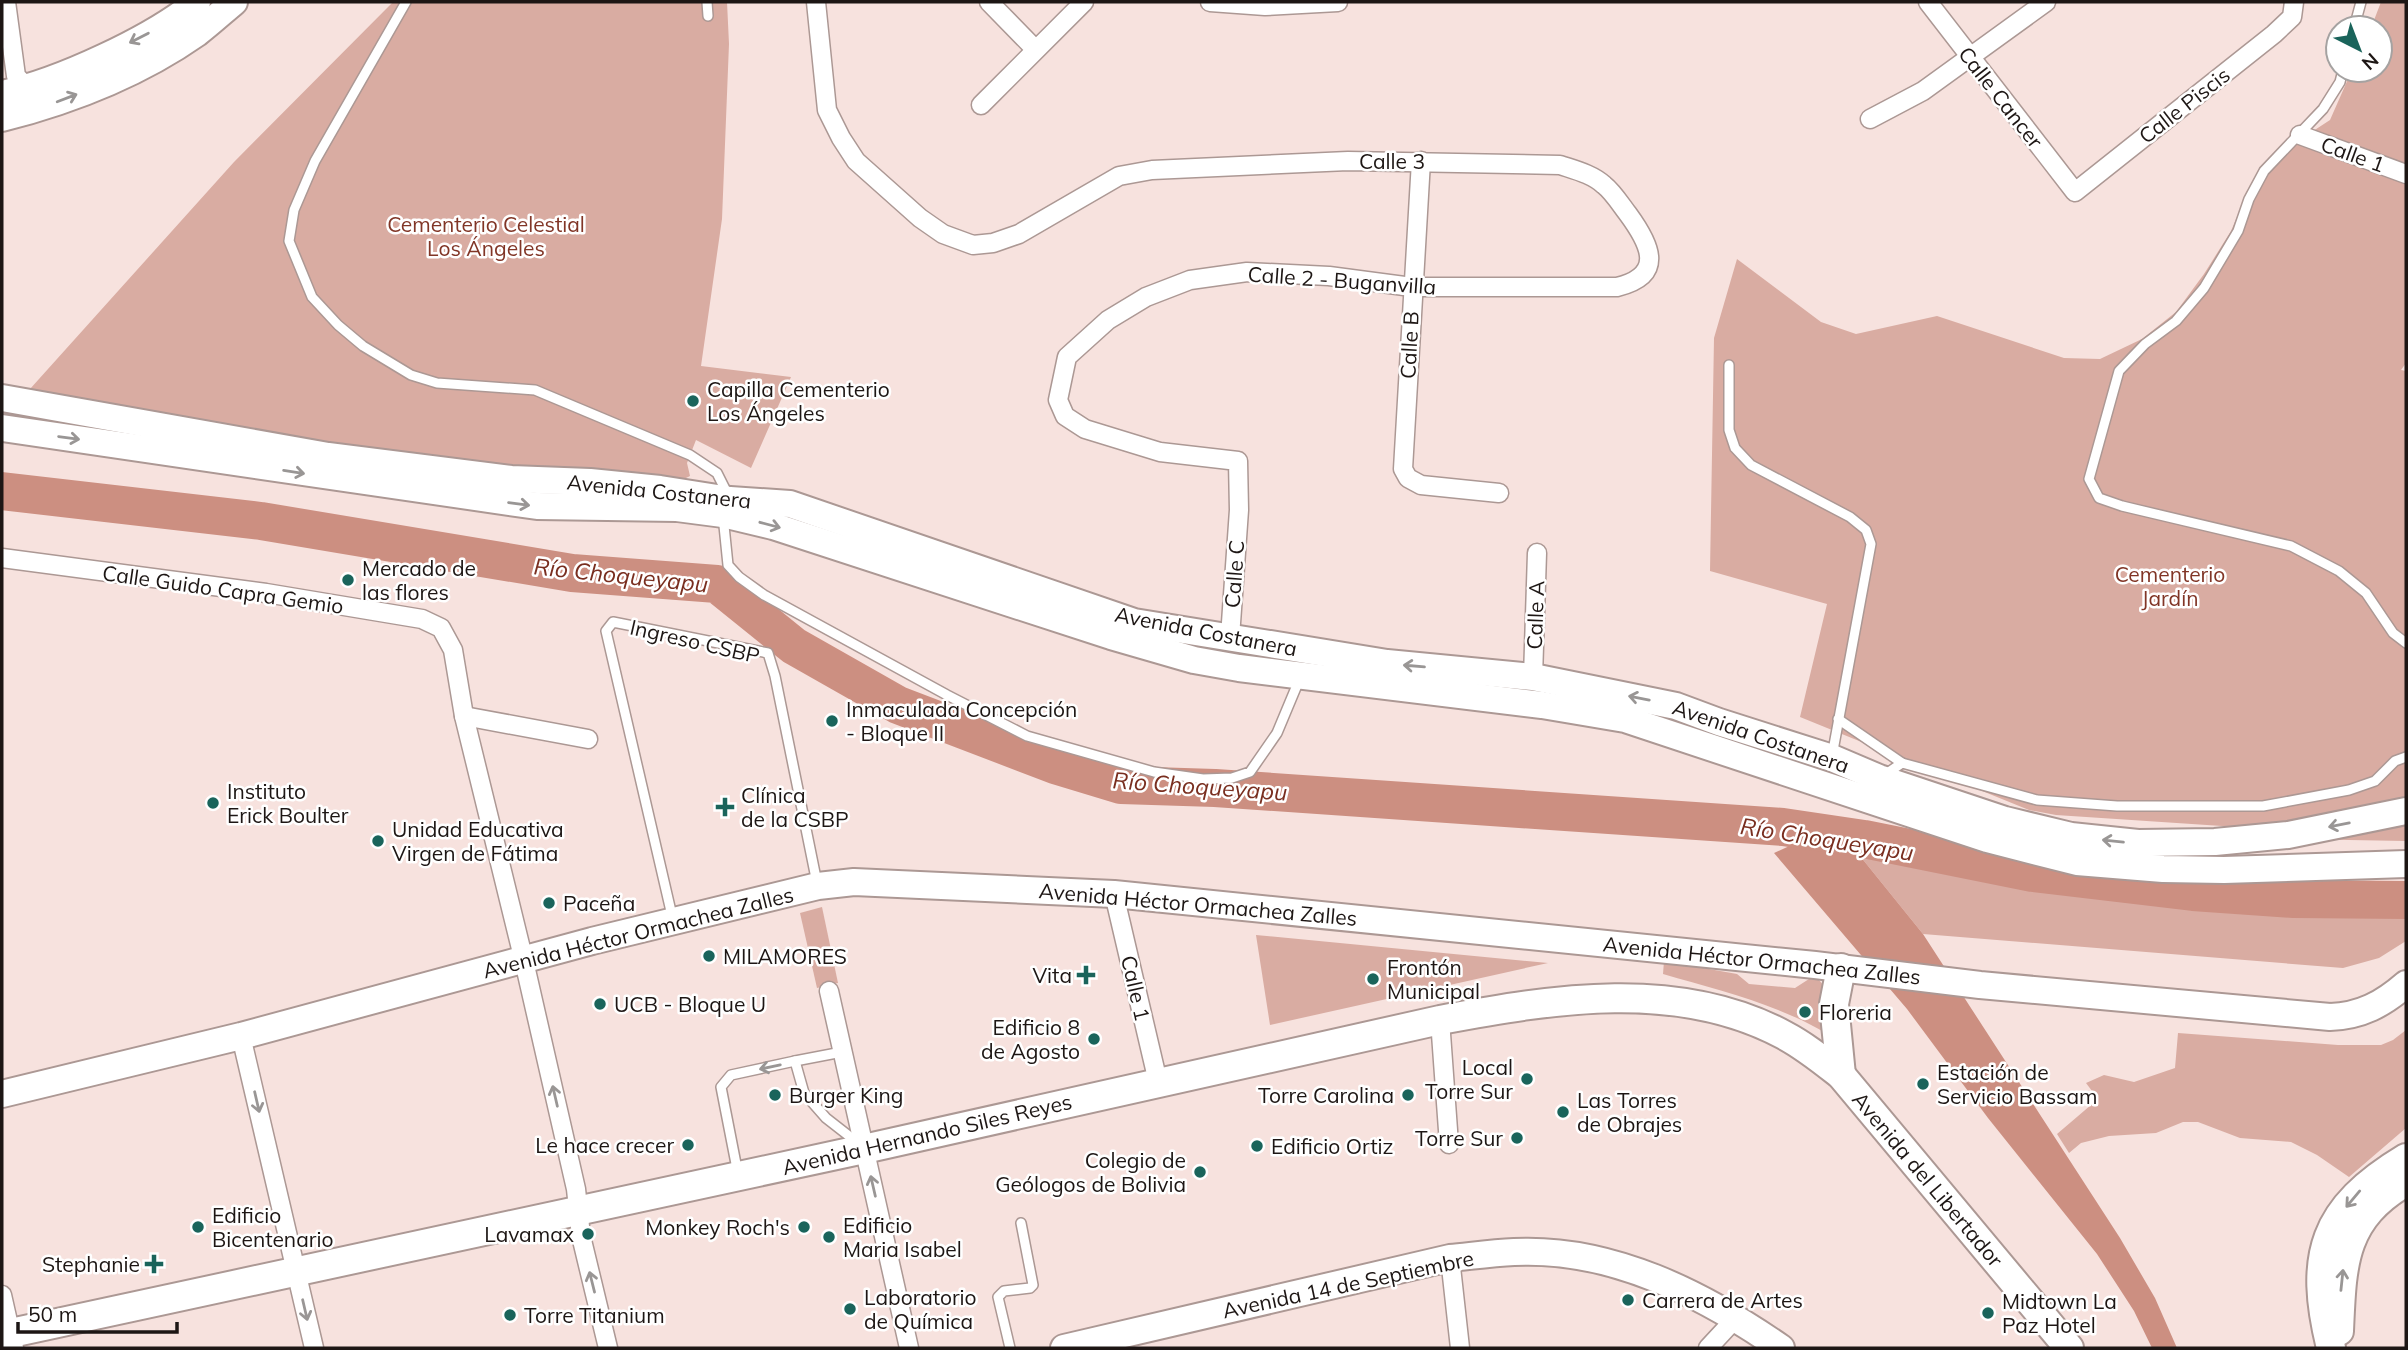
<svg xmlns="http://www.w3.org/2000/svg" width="2408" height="1350" font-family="Mulish,sans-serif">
<rect width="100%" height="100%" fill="#f7e2de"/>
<g fill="#d9aca2">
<path d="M393,2H727L729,44L722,219L701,366L791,377L751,468L696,440L687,463L690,476L678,482L485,472L151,415L30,389L234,162Z"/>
<path d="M2381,2H2406V363L2401,370L2406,371V796L2342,816L2237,827L2056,815L2029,810L1800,717L1827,604L1710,571L1714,338L1737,259L1821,322L1856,334L1937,316L2064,358L2100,359L2142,339L2176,312L2204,274L2231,231L2246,196L2272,158L2330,120L2352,70H2380V28H2371Z"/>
<path d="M2406,823V841L2291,839Z"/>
<path d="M1835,825L2053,875L2286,903H2406V941L2379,958L2343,968L1923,934Z"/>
<path d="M822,907L838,983L817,988L800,913Z"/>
<path d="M1256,935L1548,963L1270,1025Z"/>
<path d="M1664,961L1737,974L1749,984L1795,988L1809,979L1819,980L1824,986L1827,1034C1778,1004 1718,990 1663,974Z"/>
<path d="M2406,1030V1128L2349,1177L2317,1155L2291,1142L2240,1138L2198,1122H2183L2156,1133L2109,1136L2081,1143L2069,1153L2057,1134L2098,1099L2086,1083L2104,1075L2134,1082L2175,1068L2178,1033L2338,1045H2381L2393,1040Z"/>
</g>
<path fill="#cc8f81" d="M1835,825L1923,934L2120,1238L2155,1298L2177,1348H2152L2134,1311L2097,1254L1988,1118L1907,1009L1774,853Z"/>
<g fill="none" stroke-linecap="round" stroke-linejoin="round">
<path stroke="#cc8f81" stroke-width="38" d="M2,491L261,521L572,573L717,584L794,646L898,705L1055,765L1121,785L1215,788L1783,827L1864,839L2033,873L2193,892L2294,899L2406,900"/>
<g stroke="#ac9894" stroke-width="12">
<g id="lane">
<path d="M406,2L315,161L294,210L289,241L312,297L338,325L363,346L411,375L437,383L535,390L690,455L717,473L728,495"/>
<path d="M707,2L708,16"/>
<path d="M2354,28L2361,2"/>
<path d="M2343,70L2340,82L2323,109L2264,171L2249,199L2238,231L2204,288L2176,321L2145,344L2119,371L2089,479L2099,498L2122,506L2291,546L2339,571L2366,593L2393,633L2406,643"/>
<path d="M1729,365V430L1735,448L1751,465L1850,517L1866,530L1871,544L1832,756"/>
<path d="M723,516L728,565L739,577L764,595L947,695L1027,736L1154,772L1203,779L1232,778L1250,772L1277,733L1300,678"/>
<path d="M1838,719L1902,763"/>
<path d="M1883,776L1902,763L2037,800L2117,806H2263L2349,790L2375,781L2395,761L2406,757"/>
<path d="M673,920L606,631L613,622L768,653L775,676L817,883"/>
<path d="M795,1061L842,1052"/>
<path d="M738,1174L721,1087L731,1075L795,1061L804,1093L826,1118L858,1143"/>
<path d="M1010,1348L998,1297L1004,1291L1030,1288L1033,1285L1021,1223"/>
</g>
</g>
<g stroke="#ac9894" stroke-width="21">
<g id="street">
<path d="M6,2L16,76L28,88"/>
<path d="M816,2L827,110L841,138L856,161L920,218L943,234L973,245L993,243L1019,234L1119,176L1152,170L1348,161L1560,165C1575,170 1592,174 1604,185C1613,192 1621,205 1628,214C1650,244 1666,275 1617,287H1412L1329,276L1247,272L1190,280L1146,297L1108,320L1067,357L1058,400L1065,416L1085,429L1160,452L1238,461L1239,510L1230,637"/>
<path d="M989,2L1035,49"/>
<path d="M1210,2L1265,6L1338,2"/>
<path d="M1928,2L2075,192L2274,34L2292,17L2294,2"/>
<path d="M981,105L1084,2"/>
<path d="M1870,119L1923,91L2046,2"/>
<path d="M2300,135L2406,174"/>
<path d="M1421,161L1403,469L1408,478L1421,485L1499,493"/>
<path d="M2,558L266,593L422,619L441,628L453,650L464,716L524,961L576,1189L581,1236L608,1348"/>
<path d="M1533,677L1537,553"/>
<path d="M464,716L588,739"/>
<path d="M1114,894L1158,1082"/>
<path d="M829,991L909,1348"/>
<path d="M1440,1020L1449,1144"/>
<path d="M241,1036L314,1348"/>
<path d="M1450,1258L1460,1348"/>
<path d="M2,1295L14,1348"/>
<path d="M1708,1348L1734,1320"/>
</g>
</g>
<g stroke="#ac9894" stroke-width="30">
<g id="secondary">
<path d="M2,94C59,82 152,39 197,2"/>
<path d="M2,118C69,101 140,73 197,33C210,23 222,12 234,2"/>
<path d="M2,398L328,456L511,479L590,482L660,489L730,500L790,504L1134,622L1387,663L1533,677L1676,706L1719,722L1832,758L1879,778L2005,820L2071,836L2138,843L2215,842L2288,835L2406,811"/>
<path d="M2,428L537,506L677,508L723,514L773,526L1111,636L1194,660L1239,668L1542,705L1625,719L1987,839L2077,862L2163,869L2224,870L2406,864"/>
<path d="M2,1094L241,1036L592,941L818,886L854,882L1114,894L1815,965L1980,985L2330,1017C2361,1016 2383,1004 2406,984"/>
<path d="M1064,1348L1450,1258C1471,1256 1492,1253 1514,1252C1611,1247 1703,1294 1781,1348"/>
</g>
</g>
<g stroke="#ac9894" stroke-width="32">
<g id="primary">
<path d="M1841,1075L1834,1004L1841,968"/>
<path d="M2339,1331C2342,1264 2342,1219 2406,1182"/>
<path d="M2,1335L864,1149L1440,1020C1553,999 1678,978 1784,1035C1805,1046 1822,1060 1841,1075L2069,1348"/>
<path d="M2331,1348C2308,1255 2323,1208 2406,1158"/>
</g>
</g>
<use href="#lane" stroke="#fff" stroke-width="9"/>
<use href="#street" stroke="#fff" stroke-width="18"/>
<use href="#secondary" stroke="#fff" stroke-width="26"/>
<use href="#primary" stroke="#fff" stroke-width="28"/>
</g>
<defs><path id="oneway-shaft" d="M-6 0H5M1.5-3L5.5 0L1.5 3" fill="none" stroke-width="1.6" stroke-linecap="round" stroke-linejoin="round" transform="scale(1.75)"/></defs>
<g stroke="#999695">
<use href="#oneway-shaft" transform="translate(139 38) rotate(153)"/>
<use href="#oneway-shaft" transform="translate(67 98) rotate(-21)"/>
<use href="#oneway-shaft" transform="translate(69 438) rotate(8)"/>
<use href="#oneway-shaft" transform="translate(294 472) rotate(9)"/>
<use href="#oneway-shaft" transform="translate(519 504) rotate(8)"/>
<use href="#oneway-shaft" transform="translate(770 525) rotate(15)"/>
<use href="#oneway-shaft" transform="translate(1414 666) rotate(-175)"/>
<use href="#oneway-shaft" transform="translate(1639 698) rotate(-169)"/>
<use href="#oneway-shaft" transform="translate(2339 825) rotate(169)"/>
<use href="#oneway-shaft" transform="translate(2113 841) rotate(-174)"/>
<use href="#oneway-shaft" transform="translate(770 1067) rotate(168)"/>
<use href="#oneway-shaft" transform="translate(555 1096) rotate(-103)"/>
<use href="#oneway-shaft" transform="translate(257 1102) rotate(77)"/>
<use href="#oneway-shaft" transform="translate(873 1186) rotate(-103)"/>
<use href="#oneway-shaft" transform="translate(2353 1199) rotate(130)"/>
<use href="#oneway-shaft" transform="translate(2342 1280) rotate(-84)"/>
<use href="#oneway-shaft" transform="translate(592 1282) rotate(-104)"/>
<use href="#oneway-shaft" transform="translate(305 1310) rotate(77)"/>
</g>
<g fill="#1a645b" stroke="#fff" stroke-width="2.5">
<circle cx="693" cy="401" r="7"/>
<circle cx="348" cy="580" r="7"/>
<circle cx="832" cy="721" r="7"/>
<circle cx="213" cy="803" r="7"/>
<path d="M721.5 796.5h7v7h7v7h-7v7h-7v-7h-7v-7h7z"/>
<circle cx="378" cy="841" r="7"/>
<circle cx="549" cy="903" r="7"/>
<circle cx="709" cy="956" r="7"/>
<path d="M1082.5 964.5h7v7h7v7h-7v7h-7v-7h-7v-7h7z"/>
<circle cx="1373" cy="979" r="7"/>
<circle cx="600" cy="1004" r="7"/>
<circle cx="1805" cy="1012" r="7"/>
<circle cx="1094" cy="1039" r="7"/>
<circle cx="1527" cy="1079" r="7"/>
<circle cx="1923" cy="1084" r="7"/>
<circle cx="775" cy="1095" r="7"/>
<circle cx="1408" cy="1095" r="7"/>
<circle cx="1563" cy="1112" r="7"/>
<circle cx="1517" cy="1138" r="7"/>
<circle cx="688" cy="1145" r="7"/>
<circle cx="1257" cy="1146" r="7"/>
<circle cx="1200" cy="1172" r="7"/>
<circle cx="198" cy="1227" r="7"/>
<circle cx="804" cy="1227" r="7"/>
<circle cx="588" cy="1234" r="7"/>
<circle cx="829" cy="1237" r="7"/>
<path d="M150.5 1253.5h7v7h7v7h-7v7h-7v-7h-7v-7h7z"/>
<circle cx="1628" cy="1300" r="7"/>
<circle cx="850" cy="1309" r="7"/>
<circle cx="1988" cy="1313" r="7"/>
<circle cx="510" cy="1315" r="7"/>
</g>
<g text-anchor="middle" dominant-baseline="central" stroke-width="5" stroke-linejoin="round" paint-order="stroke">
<g font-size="21" fill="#1d1614" stroke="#fff">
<text transform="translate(2001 97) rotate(52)">Calle Cancer</text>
<text transform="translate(2184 105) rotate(-38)">Calle Piscis</text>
<text transform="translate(2353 154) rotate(20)">Calle 1</text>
<text x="1392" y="161">Calle 3</text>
<text transform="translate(1342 280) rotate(4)">Calle 2 - Buganvilla</text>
<text transform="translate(1409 345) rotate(-87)">Calle B</text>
<text transform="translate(659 491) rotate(6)">Avenida Costanera</text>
<text transform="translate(1234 574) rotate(-86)">Calle C</text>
<text transform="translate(223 589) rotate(8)">Calle Guido Capra Gemio</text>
<text transform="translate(1535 615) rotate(-88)">Calle A</text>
<text transform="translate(1206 631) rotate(11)">Avenida Costanera</text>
<text transform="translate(695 641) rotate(13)">Ingreso CSBP</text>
<text transform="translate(1761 736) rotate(19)">Avenida Costanera</text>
<text transform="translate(1198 904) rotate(5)">Avenida Héctor Ormachea Zalles</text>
<text transform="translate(638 932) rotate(-14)">Avenida Héctor Ormachea Zalles</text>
<text transform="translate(1762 960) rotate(6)">Avenida Héctor Ormachea Zalles</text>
<text transform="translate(1136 988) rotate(77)">Calle 1</text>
<text transform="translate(927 1134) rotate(-13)">Avenida Hernando Siles Reyes</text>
<text transform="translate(1928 1179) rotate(50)">Avenida del Libertador</text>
<text transform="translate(1348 1284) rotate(-12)">Avenida 14 de Septiembre</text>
</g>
<g font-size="21" fill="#813526" stroke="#fff">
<text x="486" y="224">Cementerio Celestial<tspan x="486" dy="24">Los Ángeles</tspan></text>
<text x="2170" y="574">Cementerio<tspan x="2170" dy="24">Jardín</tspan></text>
</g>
<g font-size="21" fill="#1d1614" stroke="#fff" text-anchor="start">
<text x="707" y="389">Capilla Cementerio<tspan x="707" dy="24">Los Ángeles</tspan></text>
<text x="362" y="568">Mercado de<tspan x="362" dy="24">las flores</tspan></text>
<text x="846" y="709">Inmaculada Concepción<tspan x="846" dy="24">- Bloque II</tspan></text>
<text x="227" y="791">Instituto<tspan x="227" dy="24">Erick Boulter</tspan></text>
<text x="741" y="795">Clínica<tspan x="741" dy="24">de la CSBP</tspan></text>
<text x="392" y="829">Unidad Educativa<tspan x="392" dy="24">Virgen de Fátima</tspan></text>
<text x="563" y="903">Paceña</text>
<text x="723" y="956">MILAMORES</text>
<text x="1387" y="967">Frontón<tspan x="1387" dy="24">Municipal</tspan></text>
<text x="1072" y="975" text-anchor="end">Vita</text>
<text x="614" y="1004">UCB - Bloque U</text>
<text x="1819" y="1012">Floreria</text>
<text x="1080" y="1027" text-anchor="end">Edificio 8<tspan x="1080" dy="24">de Agosto</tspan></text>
<text x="1513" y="1067" text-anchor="end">Local<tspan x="1513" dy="24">Torre Sur</tspan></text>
<text x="1937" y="1072">Estación de<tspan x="1937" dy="24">Servicio Bassam</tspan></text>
<text x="789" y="1095">Burger King</text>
<text x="1394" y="1095" text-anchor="end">Torre Carolina</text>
<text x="1577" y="1100">Las Torres<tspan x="1577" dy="24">de Obrajes</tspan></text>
<text x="1503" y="1138" text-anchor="end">Torre Sur</text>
<text x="674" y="1145" text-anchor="end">Le hace crecer</text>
<text x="1271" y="1146">Edificio Ortiz</text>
<text x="1186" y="1160" text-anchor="end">Colegio de<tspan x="1186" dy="24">Geólogos de Bolivia</tspan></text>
<text x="212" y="1215">Edificio<tspan x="212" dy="24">Bicentenario</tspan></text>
<text x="843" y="1225">Edificio<tspan x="843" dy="24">Maria Isabel</tspan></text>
<text x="790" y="1227" text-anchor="end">Monkey Roch's</text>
<text x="574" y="1234" text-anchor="end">Lavamax</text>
<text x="140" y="1264" text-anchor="end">Stephanie</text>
<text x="864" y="1297">Laboratorio<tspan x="864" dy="24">de Química</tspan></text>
<text x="1642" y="1300">Carrera de Artes</text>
<text x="2002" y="1301">Midtown La<tspan x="2002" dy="24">Paz Hotel</tspan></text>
<text x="524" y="1315">Torre Titanium</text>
</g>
<g font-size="23" font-style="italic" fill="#792e1f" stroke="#fff">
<text transform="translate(621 575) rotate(6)">Río Choqueyapu</text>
<text transform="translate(1200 786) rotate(4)">Río Choqueyapu</text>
<text transform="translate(1827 839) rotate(9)">Río Choqueyapu</text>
</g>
</g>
<rect width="2408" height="1350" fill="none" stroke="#1d1614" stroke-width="7"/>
<g transform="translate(2359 49) rotate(138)"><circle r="33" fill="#ffffff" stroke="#a5a2a1" stroke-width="2"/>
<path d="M0-5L12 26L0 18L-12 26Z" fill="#1a645b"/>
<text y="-10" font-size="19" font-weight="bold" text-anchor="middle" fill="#1d1614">N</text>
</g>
<path d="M18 1322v10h159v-10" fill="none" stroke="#1d1614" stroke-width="3.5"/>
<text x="28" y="1322" font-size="21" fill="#1d1614" stroke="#ffffff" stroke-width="5" paint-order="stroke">50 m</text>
</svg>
